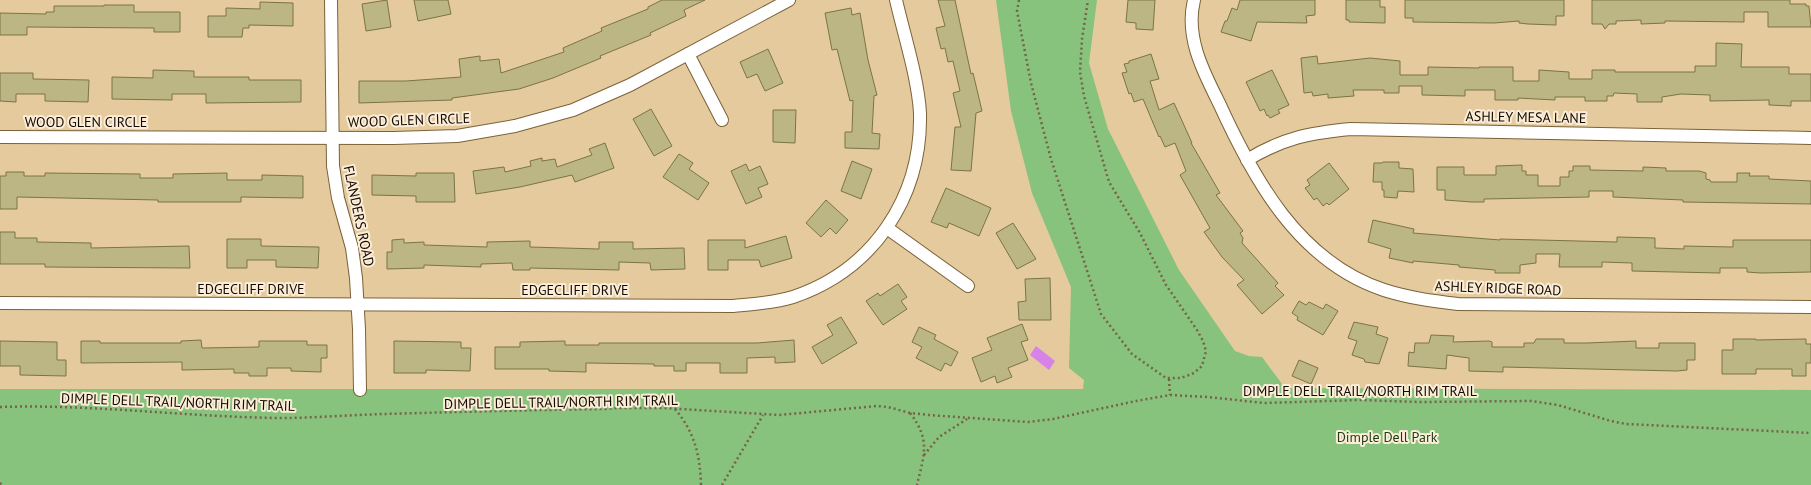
<svg xmlns="http://www.w3.org/2000/svg" width="1811" height="485" font-family="'PT Sans',sans-serif">
<rect width="100%" height="100%" fill="#e5ca9e"/>
<path fill="#87c37c" d="M996,0H1097L1089,63L1108,129L1179,270L1235,351L1249,356L1262,357L1285,388L1811,390V485H0V389H1083L1084,380L1069,368L1071,287L1032,193L1011,111Z"/>
<path fill="#d682e7" d="M1036,346L1055,361L1049,370L1030,355Z"/>
<g fill="#bcb584" stroke="#7b7445">
<path d="M387,0L391,27L366,31L362,4Z"/>
<path d="M414,0H448L451,14L418,21Z"/>
<path d="M662,0H705L684,10L686,16L650,33L651,35L600,56L601,58L553,78L519,89L452,98V100L359,103V81H406L461,77L459,59L480,56V61L499,59L501,73L564,52L563,48L602,31L601,28L648,9V7Z"/>
<path d="M938,0H955L971,74L973,73L982,111L976,113L971,171L951,170L955,127H961L953,93L960,91L953,61L948,62L945,48L941,49L936,28L945,26Z"/>
<path d="M1128,0H1155L1153,30L1136,29V23L1126,22Z"/>
<path d="M1240,0H1315V15L1306,16L1307,23L1257,22L1251,41L1221,32L1225,21H1227L1232,8L1237,10Z"/>
<path d="M1346,0H1380V7H1385V23L1349,22V20H1346Z"/>
<path d="M1405,0H1564V16H1556V25L1528,24L1519,23V21L1494,23L1413,22V18H1405Z"/>
<path d="M1592,0H1790V4H1806V6H1809L1811,27H1768V12H1744V22L1665,21V23L1641,24V20L1616,21V24H1609L1605,29L1602,24H1592Z"/>
<path d="M260,2L293,3V26L249,25V28H243L242,37H208V16H226V8L260,9Z"/>
<path d="M104,5H134V12H180V32H154V28L27,27V35H0V13L46,14V12H54V6H104Z"/>
<path d="M851,8L852,15L860,13L868,60L877,95L874,96L872,133L880,134L879,149L845,148V132H852L853,100L850,101L837,49L832,50L825,13Z"/>
<path d="M1716,43L1742,44L1741,67H1789V74H1811V101H1791V106L1769,105V100L1710,101V95L1681,94L1662,97V102H1637V94L1614,93L1613,96H1607V101H1585V97H1555V100L1518,98V100H1495V90H1465V96L1422,95V86H1399V93H1384V90H1353L1354,96L1328,98V94L1313,96L1312,92L1304,93L1301,58L1317,56L1318,64L1370,58L1400,61V75H1428V67L1479,68V67H1513V81H1539V70L1569,72V79H1592V70H1615V72H1695V66H1716Z"/>
<path d="M768,49L783,83L765,91L757,74L747,78L740,62Z"/>
<path d="M1151,54L1159,79L1150,81L1159,110L1174,103L1192,143H1191L1220,193L1216,195L1243,231L1240,233L1243,238L1242,243L1278,283L1275,286L1284,295L1262,314L1237,285L1244,280L1222,257L1204,232L1210,228L1180,175L1186,171L1175,143L1165,147L1160,136L1159,137L1143,99L1134,102L1131,93L1129,94L1122,73L1127,72L1124,64L1129,63V61Z"/>
<path d="M153,70L194,71V77H249V80H301V102L206,103V94H172V100L112,99V77L153,78Z"/>
<path d="M1272,70L1289,105L1278,110L1280,113L1270,118L1268,115L1267,116L1264,109L1260,111L1246,82Z"/>
<path d="M0,73H33V79L89,80L88,102L45,101V94H16V102L0,101Z"/>
<path d="M651,109L672,146L654,156L633,119Z"/>
<path d="M773,110H796L795,143L773,142Z"/>
<path d="M605,143L614,168L575,182L572,175L520,187L476,194L473,171L504,167L505,172L531,166L530,161L542,158V161L555,159L557,167L592,155L589,149Z"/>
<path d="M679,154L693,163L689,169L709,183L698,200L663,177Z"/>
<path d="M852,161L872,169L861,199L841,191Z"/>
<path d="M1383,162H1399V168L1413,169L1414,192L1398,191L1397,198L1384,197V190H1382V182H1373L1374,163H1382Z"/>
<path d="M1329,163L1349,189L1329,205L1327,203L1323,206L1317,198L1314,200L1305,188L1310,185L1307,180Z"/>
<path d="M746,164L749,171L760,166L768,184L758,188L762,197L746,204L731,171Z"/>
<path d="M1522,165V171H1526V175H1538V186H1560V177H1569V171H1573V166H1590V170L1643,171V167L1666,168V171H1699L1706,173V179L1710,180L1711,182H1737V173H1750L1749,176H1769V179L1811,181V204L1683,202V200L1613,197V191H1589V197L1484,199V202H1472L1445,200V190H1437V167H1464V175H1496V166Z"/>
<path d="M6,172H24V176H45V173L140,174V178H173V174L227,173V180H262V175L303,176V198L241,197V202H158V200L17,197V209H0V176H6Z"/>
<path d="M416,173H454L455,202H416V196L372,195V175L416,176Z"/>
<path d="M946,188L991,208L979,236L949,223L947,228L931,222Z"/>
<path d="M826,200L848,220L836,234L830,228L821,237L806,223Z"/>
<path d="M1373,220L1414,229L1413,233L1500,240V239L1617,242V237L1655,238V248L1684,249V246L1733,247V240H1811V272L1761,273L1747,272V268H1720V273L1632,271V263L1602,262V267H1559L1560,254H1536V263L1520,265V273H1495V270L1459,267V265L1413,261V263L1389,258L1391,249L1368,242Z"/>
<path d="M1013,223L1036,259L1017,269L996,233Z"/>
<path d="M0,232H15V238H37V242L91,243V248L189,246L190,268L45,267V264H0Z"/>
<path d="M786,236L792,258L761,267L759,260H728V270H708V240H745V248Z"/>
<path d="M227,239H261V246L319,247L318,268L276,267V260H247V268H227Z"/>
<path d="M404,239V243L424,242V245L487,247V242L530,241V247L599,249V242H633V249L684,248L685,269L651,270L650,263L619,262V270L530,268V270H513L512,263L481,264V267L424,265V268L387,269V252H392V240Z"/>
<path d="M1050,278L1051,320H1019L1018,302L1026,301L1025,279Z"/>
<path d="M898,284L907,297L901,301L907,309L883,325L866,301L878,293L880,296Z"/>
<path d="M1299,301L1306,305L1309,302L1323,309L1326,304L1338,311L1323,335L1297,320L1298,317L1292,313Z"/>
<path d="M841,317L857,343L822,364L812,347L833,335L827,325Z"/>
<path d="M1354,322L1378,327L1376,334L1388,338L1379,364L1365,362L1364,359L1352,355L1357,341L1348,338Z"/>
<path d="M1022,324L1028,340L1021,342L1028,360L1008,368L1012,377L997,383L995,376L981,382L972,358L992,350L987,338Z"/>
<path d="M919,327L936,335L934,339L958,352L951,366L945,363L941,371L916,358L922,347L912,342Z"/>
<path d="M1431,335L1454,336L1453,342L1489,341L1492,342V347H1524V343H1534L1536,339H1564V343H1587L1636,341V348H1659V343H1695V360H1687V370L1677,371L1503,367V372L1469,371V358L1447,355L1446,369L1408,366L1409,352L1414,353L1415,343H1429Z"/>
<path d="M1733,339H1756V340L1806,339V344H1811V363H1806V376H1792V369H1756V374H1722V350H1733Z"/>
<path d="M201,340L202,348L259,347V341H307V345H327V358H321V372L291,371V368H267V376H249V373H234V369L182,370V362L81,363V341H100V343H181V341Z"/>
<path d="M794,340L795,362L775,363V357L747,358V373H720V363H686V371H674V366H654V364L586,363V372L549,371V369H495V347H520V342L565,341V345H599V343H757Z"/>
<path d="M0,341L57,342V360H66V376L20,375V366H0Z"/>
<path d="M394,341L461,342V348H471L470,371L426,370V373H394Z"/>
<path d="M1299,360L1318,368L1311,384L1292,376Z"/>
</g>
<g fill="none" stroke-linecap="round" stroke-linejoin="round">
<g stroke="#7a6238" stroke-width="14">
<g id="minor">
<path d="M331,0L333,166L338,198L352,248L356,278L359,329L360,390"/>
<path d="M1194,0C1185,37 1203,71 1219,103C1254,180 1299,262 1384,290C1409,298 1433,301 1458,304L1811,307"/>
<path d="M688,54L722,120"/>
<path d="M0,137L394,138L457,136L515,126L573,110L630,85L789,0"/>
<path d="M1247,160C1283,138 1309,133 1351,129L1811,138"/>
<path d="M887,228L968,286"/>
<path d="M0,303L733,306C753,304 774,303 793,297C873,270 922,198 920,113C918,78 904,35 896,0"/>
</g>
</g>
<g stroke="#75644a" stroke-width="2.5" stroke-dasharray="2 3" stroke-linecap="butt">
<path d="M1019,0L1017,11L1031,83L1051,159L1101,314L1132,354L1166,378H1181L1194,373L1202,366L1206,351L1203,341L1197,330L1166,285L1140,233L1109,182L1084,96L1080,72L1082,39L1088,0"/>
<path d="M1169,379L1170,395"/>
<path d="M0,407C94,404 186,417 280,418C314,418 349,415 383,414C457,412 531,410 605,409L616,408H664L779,415L877,406L888,407L910,413L929,415L1028,422L1053,419L1136,401L1170,395L1208,397L1264,403L1360,400L1420,402L1531,401L1558,405L1611,421L1626,424L1811,433"/>
<path d="M675,409C695,433 700,455 701,485"/>
<path d="M910,413C931,440 924,455 917,485"/>
<path d="M924,455L939,437L967,419"/>
<path d="M0,483L2,485"/>
<path d="M722,485L763,415"/>
</g>
<use href="#minor" stroke="#fff" stroke-width="12"/>
</g>
<g text-anchor="middle" dominant-baseline="central" stroke-width="4" stroke-linejoin="round" paint-order="stroke">
<g font-size="14" fill="#130a00" stroke="#fbedd7">
<text transform="translate(1526 117) rotate(1)">ASHLEY MESA LANE</text>
<text transform="translate(409 120) rotate(-2)">WOOD GLEN CIRCLE</text>
<text x="86" y="122">WOOD GLEN CIRCLE</text>
<text transform="translate(359 216) rotate(78)">FLANDERS ROAD</text>
<text transform="translate(1498 288) rotate(2)">ASHLEY RIDGE ROAD</text>
<text x="251" y="289">EDGECLIFF DRIVE</text>
<text x="575" y="290">EDGECLIFF DRIVE</text>
<text x="1360" y="391">DIMPLE DELL TRAIL/NORTH RIM TRAIL</text>
<text transform="translate(178 402) rotate(2)">DIMPLE DELL TRAIL/NORTH RIM TRAIL</text>
<text transform="translate(561 402) rotate(-1)">DIMPLE DELL TRAIL/NORTH RIM TRAIL</text>
</g>
<g font-size="14" fill="#1a3c13" stroke="#fbedd7">
<text x="1387" y="437">Dimple Dell Park</text>
</g>
</g>
</svg>
